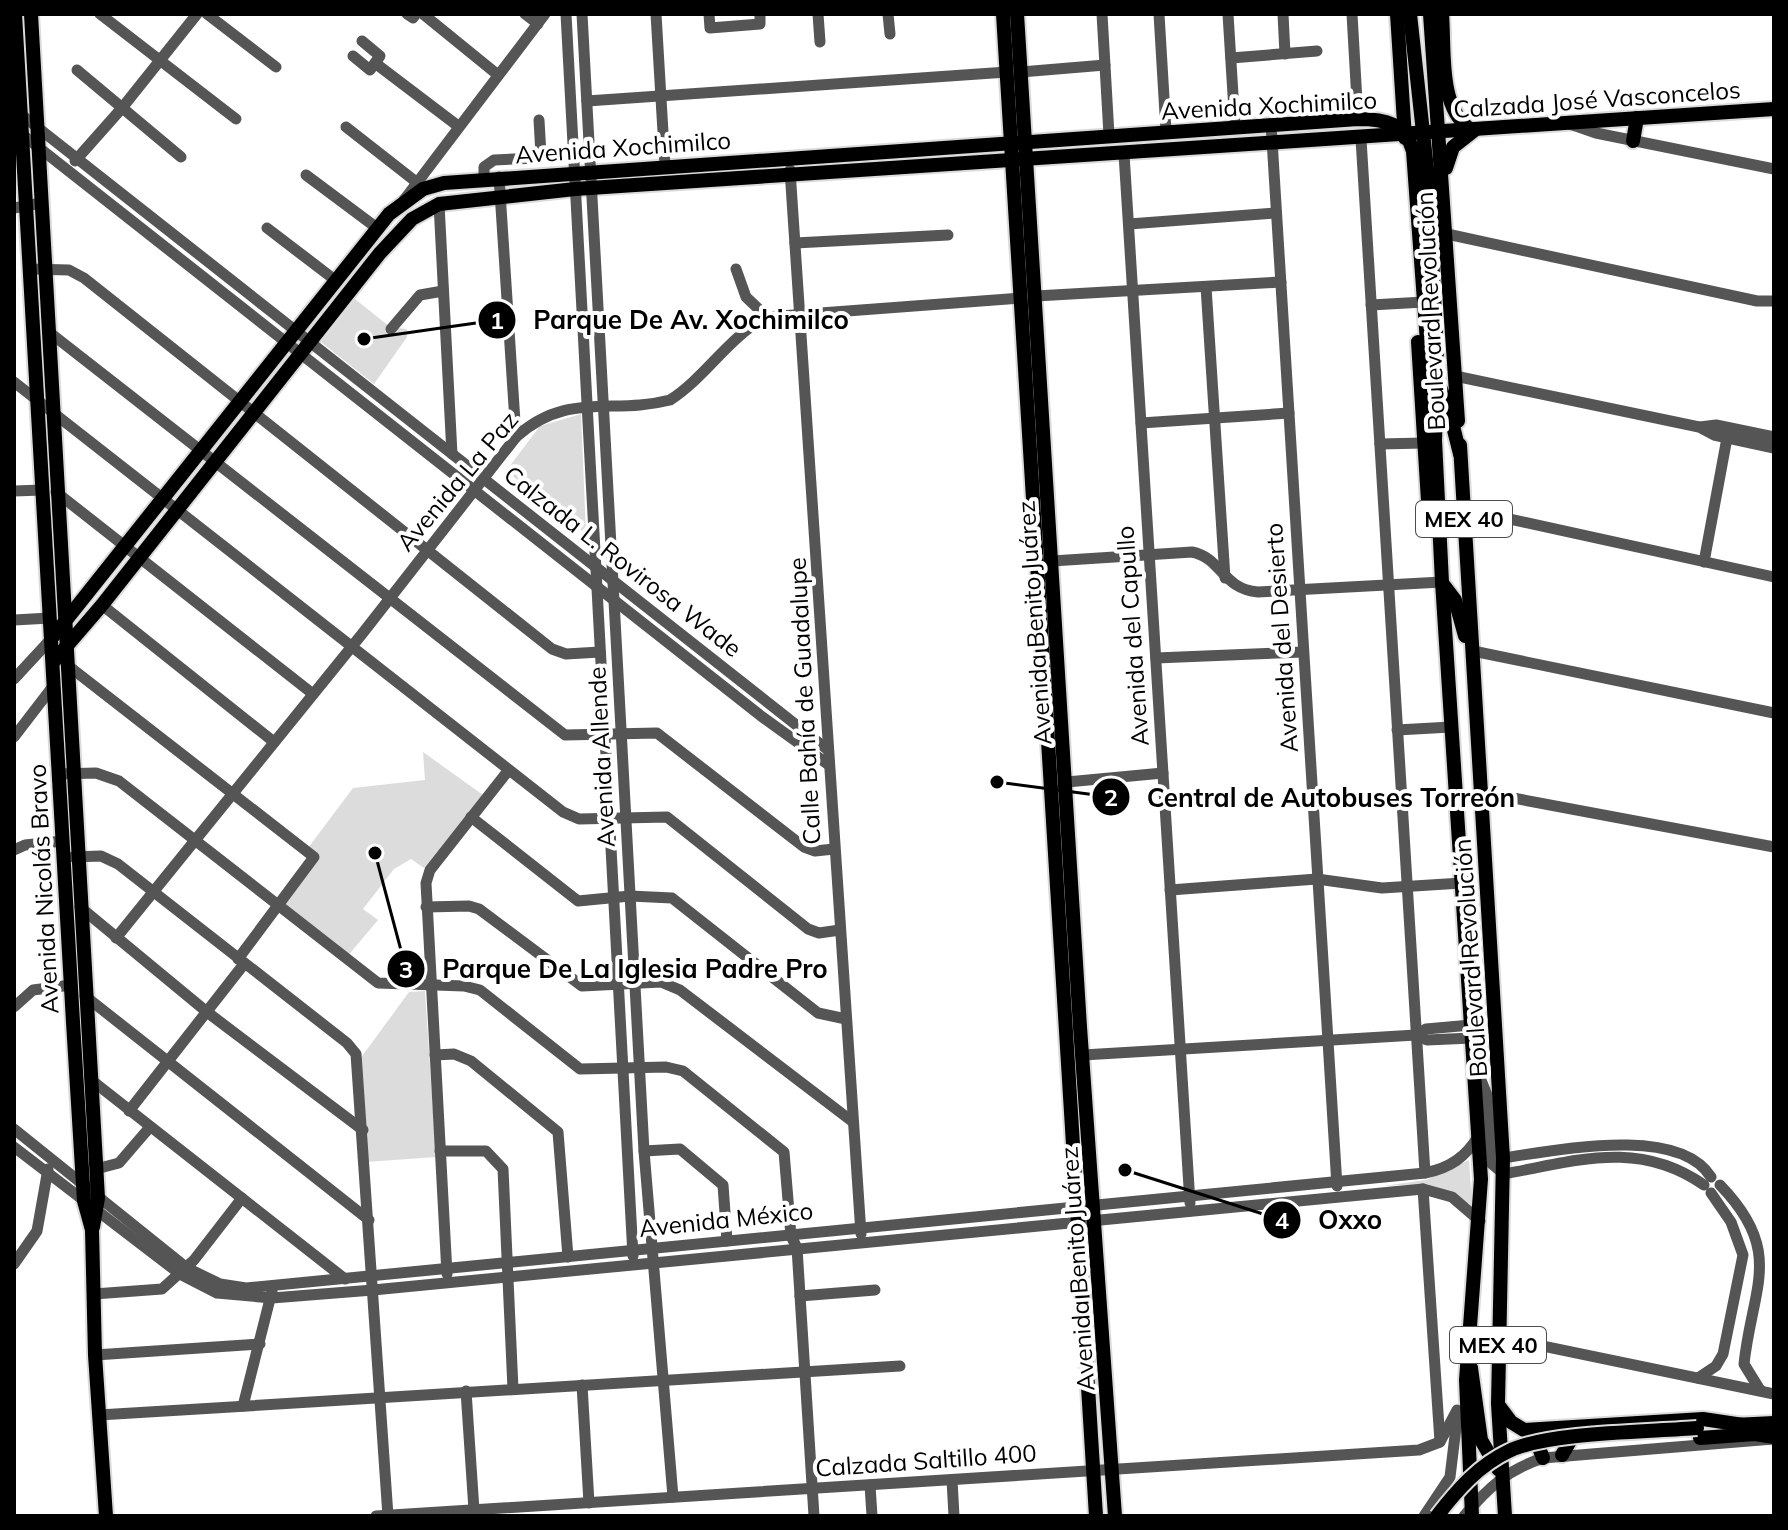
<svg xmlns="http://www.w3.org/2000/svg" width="1788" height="1530" font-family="Mulish,sans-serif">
<rect width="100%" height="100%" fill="#fff"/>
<g fill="#dcdcdc">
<path d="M355,299L390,327L407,329V337L374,384L321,342Z"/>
<path d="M581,414L586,534L506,471L540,426Z"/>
<path d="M423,752L483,795L424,868L411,859L394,869L363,909L378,920L346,958L280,908L319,858L308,848L353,788L425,780Z"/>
<path d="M425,991L436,1157L366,1162L360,1059L409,992Z"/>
<path d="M1469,1160L1472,1205L1426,1184L1383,1186L1426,1180Z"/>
</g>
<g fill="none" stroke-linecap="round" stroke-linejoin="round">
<g stroke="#dbdbdb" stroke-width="18">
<g id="major">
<path d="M15,14L73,1022L84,1201L92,1230L95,1355L106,1516"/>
<path d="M31,14L98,1198L93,1227"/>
<path d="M1003,14L1096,1516"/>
<path d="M1017,14L1080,1027L1115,1516"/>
<path d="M1397,14L1405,138"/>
<path d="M1410,14L1428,178L1437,354"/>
<path d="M1430,14L1458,421"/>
<path d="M1442,14C1445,49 1438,107 1470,129"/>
<path d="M1633,141L1637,118"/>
<path d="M1446,168L1453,147L1476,129"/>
<path d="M1418,342L1428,501"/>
<path d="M1437,387L1435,440L1442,582L1481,1179L1466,1380L1472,1516"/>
<path d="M1460,445L1503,1158L1498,1404L1505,1516"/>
<path d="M1442,583L1455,600L1465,636"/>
<path d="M51,639L389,214L423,189L444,183L1358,119C1385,119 1405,123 1413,151L1428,356L1449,410L1460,454"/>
<path d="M53,662L102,605L380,253L412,219L439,204L575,189L1774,109"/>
<path d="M1471,1368L1481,1440L1498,1469"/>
<path d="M1499,1406L1511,1422L1524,1430L1703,1419L1743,1425"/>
<path d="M1734,1425L1774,1423"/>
<path d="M1540,1432L1537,1443L1543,1458"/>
<path d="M1700,1438L1755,1434L1774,1437"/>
<path d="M1562,1455L1570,1441L1564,1428"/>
</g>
</g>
<g stroke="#555" stroke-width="11">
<path d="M100,14L236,119"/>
<path d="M207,14L276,67"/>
<path d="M407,14L413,18L416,14"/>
<path d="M423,14L498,75"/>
<path d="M525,14L538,24"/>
<path d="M566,14L633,1256"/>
<path d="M582,14L644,1151L673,1497"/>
<path d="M656,14L665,166"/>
<path d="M709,14L710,28L760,24V14"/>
<path d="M818,14L820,42"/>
<path d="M888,14L890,34"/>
<path d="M1102,14L1109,135"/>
<path d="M1159,14L1166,131"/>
<path d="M1228,14L1235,127"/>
<path d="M1283,14L1285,54"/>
<path d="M1352,14L1358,119"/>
<path d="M353,56L370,70L380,56L362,41"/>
<path d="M1231,58L1317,51"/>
<path d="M375,63L458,126"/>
<path d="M77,70L181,157"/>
<path d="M1021,72L1105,65"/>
<path d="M587,101L1007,72"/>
<path d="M18,112L828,750"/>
<path d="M1271,124L1337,1186"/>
<path d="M1570,124L1596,133L1774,169"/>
<path d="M346,127L415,181"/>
<path d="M14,128L761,716L829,765"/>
<path d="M1361,139L1425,1173"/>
<path d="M1124,154L1190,1203"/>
<path d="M75,161L122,108L197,14"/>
<path d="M790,170L861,1234"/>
<path d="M306,175L377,228"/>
<path d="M499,177L516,437"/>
<path d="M484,179V167L494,160L538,158L541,155L539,120"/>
<path d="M404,200L545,14"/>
<path d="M439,204L452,454"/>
<path d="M14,208L42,203"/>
<path d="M1129,224L1276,213"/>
<path d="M267,228L335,280"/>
<path d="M1447,234L1757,301H1774"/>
<path d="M795,243L948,235"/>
<path d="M30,269L69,270L84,278L552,649L566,654L600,652"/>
<path d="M736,269L746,297L767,317"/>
<path d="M1206,287L1225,578"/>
<path d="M1036,296L1281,282"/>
<path d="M1371,305L1424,302"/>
<path d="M391,329L420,295L443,291"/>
<path d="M49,332L565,735L657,733L804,847L815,851L834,849"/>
<path d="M1455,376L1699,427L1714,435L1774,448"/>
<path d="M14,382L563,812L579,819L667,817L808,929L819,933L840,930"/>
<path d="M1141,423L1289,413"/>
<path d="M1700,427L1716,425L1774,437"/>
<path d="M1380,444L1424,443"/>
<path d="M14,491L42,490"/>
<path d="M56,492L313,694"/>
<path d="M1464,509L1774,577"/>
<path d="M1052,561L1192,552C1222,558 1222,589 1258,592L1442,582"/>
<path d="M1704,562L1727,438"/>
<path d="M102,605L274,742"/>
<path d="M14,620L50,618"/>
<path d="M1473,651L1774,713"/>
<path d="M1156,658L1303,652"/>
<path d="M66,664L314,857L238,959"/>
<path d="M14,679L51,639"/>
<path d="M1397,730L1451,727"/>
<path d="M14,737L54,685"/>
<path d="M59,774L96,773L119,781L378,983L464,986L480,990L580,1069L666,1067L683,1071L784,1152L791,1236L797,1248L814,1516"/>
<path d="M1067,782L1163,773"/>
<path d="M1481,792L1774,847"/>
<path d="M471,817L578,901L630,896L672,898L818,1013L846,1019"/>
<path d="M14,850L25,845L63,841"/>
<path d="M73,857L101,856L118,864L347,1043L356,1054L388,1516"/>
<path d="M1170,890L1317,879L1382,888L1462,883"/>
<path d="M80,907L207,1012L363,1130"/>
<path d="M426,907L469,906L479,909L582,986L661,982L680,990L853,1122"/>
<path d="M116,938L362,634L516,437C567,391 612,415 670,400C706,377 729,336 767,317L1020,298"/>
<path d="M85,996L369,1220"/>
<path d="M14,1007L33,990L71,985"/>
<path d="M1416,1035L1427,1040L1472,1038"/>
<path d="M435,1055L454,1054L471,1061L558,1132L568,1257"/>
<path d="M1083,1055L1416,1035L1426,1029L1471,1025"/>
<path d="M1477,1070L1487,1095L1492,1164L1504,1174C1576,1161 1638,1139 1704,1185"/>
<path d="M90,1079L345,1279"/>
<path d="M129,1111L244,964"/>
<path d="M14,1129L187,1268L220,1284L246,1288L1425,1173C1450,1168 1466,1157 1479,1135"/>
<path d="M14,1147L180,1274L217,1293L272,1298L373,1290L1423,1189L1452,1197L1480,1221"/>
<path d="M440,1151H486L503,1169L513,1389"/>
<path d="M644,1151L680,1149L723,1185L727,1241"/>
<path d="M1503,1158C1554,1151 1678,1124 1711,1177"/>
<path d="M96,1169L119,1163L150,1127"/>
<path d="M1720,1185C1785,1252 1752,1287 1744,1364L1760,1390"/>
<path d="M1423,1189L1440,1442"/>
<path d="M14,1264L37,1231L48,1169"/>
<path d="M447,1274L426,883L430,870L508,771"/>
<path d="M94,1294L162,1289L194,1260L242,1198"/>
<path d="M800,1296L875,1290"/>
<path d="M1470,1331L1774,1394"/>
<path d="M95,1355L260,1344"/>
<path d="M1698,1378L1716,1366L1723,1354L1743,1255L1731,1222L1711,1193"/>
<path d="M582,1385L589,1503"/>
<path d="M466,1391L474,1510"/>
<path d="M243,1406L272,1291"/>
<path d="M99,1415L900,1366"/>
<path d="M952,1480L954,1516"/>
<path d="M870,1485L872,1516"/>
<path d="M376,1516L1419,1450L1440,1442L1457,1410"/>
<path d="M1424,1516L1450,1477L1457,1419"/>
<path d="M1464,1516C1488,1488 1507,1470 1543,1458L1773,1439"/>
</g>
<use href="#major" stroke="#000" stroke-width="14"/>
<g stroke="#dbdbdb" stroke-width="18" stroke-linecap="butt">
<path id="major-bridge" d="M1437,1516C1457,1490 1479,1465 1509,1451C1547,1432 1651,1432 1697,1428"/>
</g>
<use href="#major-bridge" stroke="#000" stroke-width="14"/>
</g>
<g text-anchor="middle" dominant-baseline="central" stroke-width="8" stroke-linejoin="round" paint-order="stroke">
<g fill="#fff" stroke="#4c4c4c" stroke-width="2">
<rect x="1416" y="501" width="96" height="36" rx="6"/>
<rect x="1450" y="1327" width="96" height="36" rx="6"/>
</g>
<g font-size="22" font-weight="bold" fill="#000">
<text x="1464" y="519">MEX 40</text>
<text x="1498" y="1345">MEX 40</text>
</g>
<g font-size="24" fill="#000" stroke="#fff">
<text transform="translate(1597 99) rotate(-4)">Calzada José Vasconcelos</text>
<text transform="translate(1269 105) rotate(-3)">Avenida Xochimilco</text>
<text transform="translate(623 147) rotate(-4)">Avenida Xochimilco</text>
<text transform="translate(1430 311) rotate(-93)">Boulevard Revolución</text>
<text transform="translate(457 481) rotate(-50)">Avenida La Paz</text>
<text transform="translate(623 561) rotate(38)">Calzada L. Rovirosa Wade</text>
<text transform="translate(1034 623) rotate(-94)">Avenida Benito Juárez</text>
<text transform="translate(1132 636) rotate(-94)">Avenida del Capullo</text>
<text transform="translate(1281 638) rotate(-94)">Avenida del Desierto</text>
<text transform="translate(804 701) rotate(-93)">Calle Bahía de Guadalupe</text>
<text transform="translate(601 757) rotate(-93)">Avenida Allende</text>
<text transform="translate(43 889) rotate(-93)">Avenida Nicolás Bravo</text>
<text transform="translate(1470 958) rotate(-94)">Boulevard Revolución</text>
<text transform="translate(726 1219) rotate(-6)">Avenida México</text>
<text transform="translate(1077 1269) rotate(-94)">Avenida Benito Juárez</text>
<text transform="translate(926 1460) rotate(-4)">Calzada Saltillo 400</text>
</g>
</g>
<path fill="none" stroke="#000" stroke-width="3" d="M364 339L497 320M997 782L1111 797M375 853L406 969M1125 1170L1282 1220"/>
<g fill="#000" stroke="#fff" stroke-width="3">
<circle cx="364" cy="339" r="8"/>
<circle cx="997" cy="782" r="8"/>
<circle cx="375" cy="853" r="8"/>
<circle cx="1125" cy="1170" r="8"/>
<circle cx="497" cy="320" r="20"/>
<circle cx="1111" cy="797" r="20"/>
<circle cx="406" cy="969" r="20"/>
<circle cx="1282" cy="1220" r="20"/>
</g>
<g font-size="24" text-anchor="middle" font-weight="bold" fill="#fff">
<text x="497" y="329">1</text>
<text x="1111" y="806">2</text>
<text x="406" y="978">3</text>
<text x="1282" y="1229">4</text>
</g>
<g font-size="26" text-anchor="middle" font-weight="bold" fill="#000" stroke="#fff" stroke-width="8" stroke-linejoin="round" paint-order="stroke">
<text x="691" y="329">Parque De Av. Xochimilco</text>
<text x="1331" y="807">Central de Autobuses Torreón</text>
<text x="635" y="978">Parque De La Iglesia Padre Pro</text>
<text x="1350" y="1229">Oxxo</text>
</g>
<rect width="1788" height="1530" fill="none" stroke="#000000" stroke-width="32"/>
</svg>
